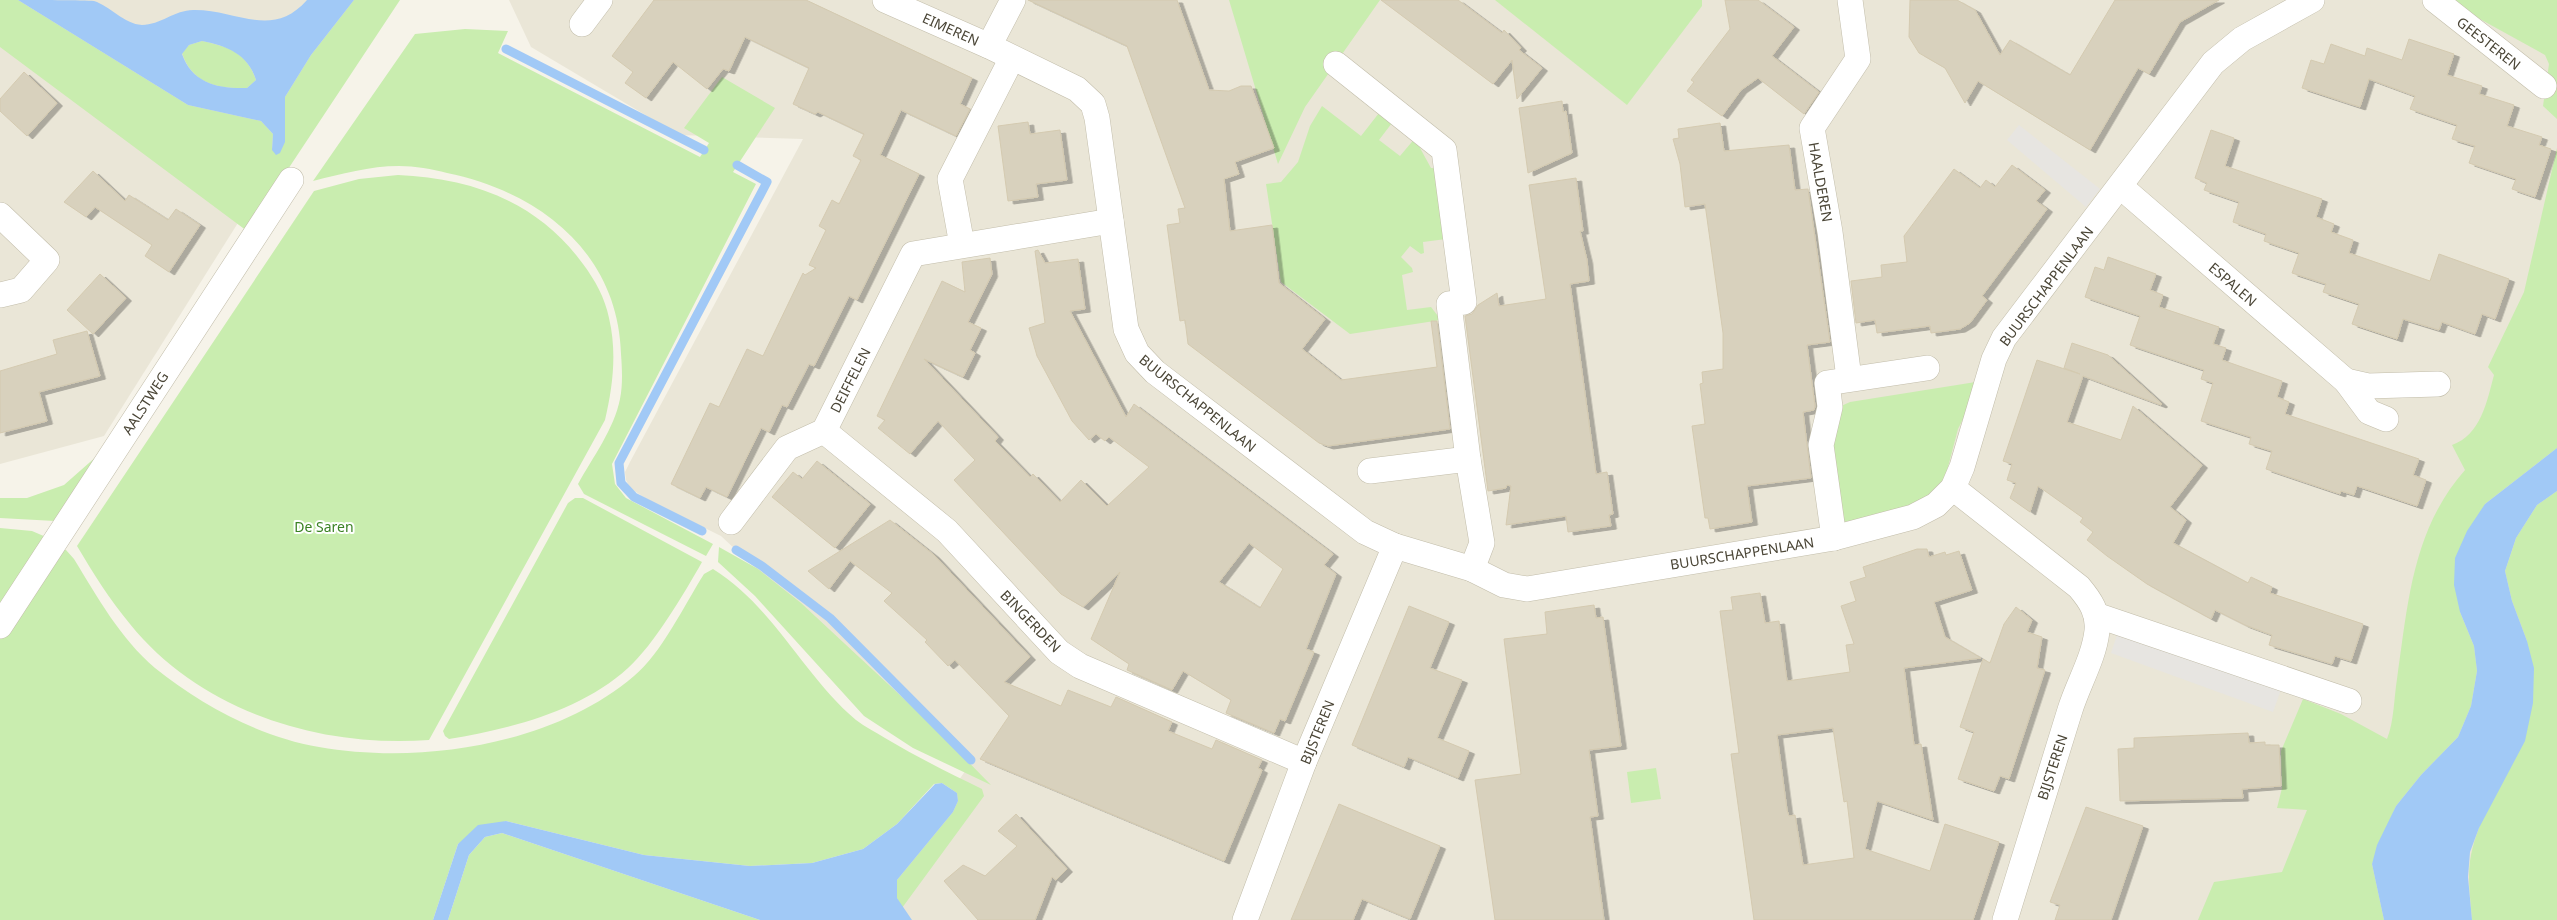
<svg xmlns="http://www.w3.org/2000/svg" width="2557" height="920" font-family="'Noto Sans',sans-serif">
<defs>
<filter id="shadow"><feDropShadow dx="5.5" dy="3" stdDeviation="0" flood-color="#0004"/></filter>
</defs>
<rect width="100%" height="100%" fill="#f6f3e9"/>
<g fill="#eae6d7">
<path d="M0,0H378L104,436L0,464Z"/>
<path d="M509,0H2557V920H911L883,889L968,767L721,536L648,500L630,488L626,480L625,472L630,462L803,139L679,135L531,47Z"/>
</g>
<g fill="#c9edaf">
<path d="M0,0H18L188,105L261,121L273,134L272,150L284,112L285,97L311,55L354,0H400L247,231L0,47Z"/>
<path d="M1229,0H1380L1305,107L1278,164Z"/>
<path d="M1495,0H1702V6L1627,105Z"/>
<path d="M2452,0H2557V119L2543,106L2549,64L2545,55L2469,13Z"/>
<path d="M465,29L508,31L498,53L700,157L709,143L684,128L722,77L775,108L733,172L756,184L612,464L615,484L626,498L713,544L706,556L584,494L578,484C593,457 614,429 620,399C623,384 622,368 621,354C618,253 540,192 447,173C432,169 415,166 399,166C370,166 341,174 313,181L415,34Z"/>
<path d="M202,41C229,47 246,52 256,80L247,88C218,89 192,84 182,53L189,45Z"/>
<path d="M1322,106L1361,136L1379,113L1392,123L1379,140L1400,156L1416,137L1422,142L1420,148L1431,168H1438L1446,239L1423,242L1424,253L1421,254L1410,246L1401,257L1412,268L1413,272L1402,275L1407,310L1431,307L1441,320L1350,334L1281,282L1266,184L1281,182L1298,162L1310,126Z"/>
<path d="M2557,148V448L2485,504L2460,612L2474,646L2477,671L2471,706L2458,737L2421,775L2396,806L2372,864L2384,920H2198L2214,882L2282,872L2307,810L2277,808L2282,788L2281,751L2303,699L2341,714L2387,739C2394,722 2394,698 2397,679C2408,604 2412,530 2465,470L2452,445C2481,435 2487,401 2494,375L2488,367L2524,292Z"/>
<path d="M398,175C472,178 538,202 583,264C595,280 605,298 609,318C617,352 613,386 605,420L429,740C320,748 201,712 130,624C110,600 93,573 77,546L314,191L359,179Z"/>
<path d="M1982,381L1958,429L1944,482L1914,508L1882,516L1838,523L1819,416L1850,402Z"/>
<path d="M106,448L55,521L0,518V498H27L64,485Z"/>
<path d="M2557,491V920H2472C2469,882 2465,864 2479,828L2527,641L2512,601L2505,571L2516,538L2537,505Z"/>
<path d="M575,498H583L702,562C685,592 653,646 628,668C581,711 510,729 449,739L445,736L443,731L568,503Z"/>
<path d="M0,528L32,531L46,537L0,608Z"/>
<path d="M719,547L758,569L801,603L931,724L991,785L913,748L864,716L755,596L718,562Z"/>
<path d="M56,550H66L74,559C98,598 120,638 155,668C201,705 260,737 319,747C421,765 553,745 634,676C661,654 685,604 704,574L713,569C773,606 803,675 856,720C865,727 876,732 885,738C917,757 949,773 982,789L984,796L902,908L897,898V880L953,812L958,801L957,793L942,783L934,784L897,824L863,849L812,863L750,866L644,855L506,821L458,844L433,920H0V637Z"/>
<path d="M1656,768L1661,799L1631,803L1627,772Z"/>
<path d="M502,833L760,920H448L469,855L485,837Z"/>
</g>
<g fill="#e7e5e1">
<path d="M2019,125L2100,189L2086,207L2007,140Z"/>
<path d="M2125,611L2283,684L2273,712L2111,653Z"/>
</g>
<g fill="#a1c9f6" fill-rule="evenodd">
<path d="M18,0C33,0 84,0 94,1C110,6 124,24 142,25C160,25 175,10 193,10C236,9 272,40 307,0H354L311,55L285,97V142L280,153L276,155L272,150L273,134L261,121L188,105ZM202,41C227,46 248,54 256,80L247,88C218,89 192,83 182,54L189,45Z"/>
<path d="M2557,448V491L2537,505L2516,538L2505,571L2512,601L2527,641L2534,668L2533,703L2525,741L2479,828L2470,852L2468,877L2472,920H2384L2372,864L2377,845L2396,806L2421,775L2458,737L2471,706L2477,671L2474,646L2460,612L2454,585L2455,558L2467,531L2485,504Z"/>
<path d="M942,783L957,793L958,801L953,812L897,880V898L912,920H760L502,833L485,837L469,855L448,920H433L458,844L478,825L506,821L644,855L750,866L812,863L863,849L897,824L935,784Z"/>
</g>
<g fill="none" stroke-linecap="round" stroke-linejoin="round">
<g stroke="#a1c9f6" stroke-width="9">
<path d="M506,49L704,150"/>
<path d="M702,531L634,497L621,483L619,463L767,182L737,165"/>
<path d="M736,550L762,566L830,618L971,760"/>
</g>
</g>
<g fill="#d8d1bd" stroke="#d4cab0" fill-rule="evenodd" filter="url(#shadow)">
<path d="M654,0H806L972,78L960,104L970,109L956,136L901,110L880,155L919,174L857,300L849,296L814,366L809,364L787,407L782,405L769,432L761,428L727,497L706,487L700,498L671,484L710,403L719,407L747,349L763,356L803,273L805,275L816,268L809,265L826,230L819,226L832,200L839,204L861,160L853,156L864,134L818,112L815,114L793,104L809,68L745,37L729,71L723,69L707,89L673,62L646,98L625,83L633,72L612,56Z"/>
<path d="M1028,0H1177L1209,90L1229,91L1241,86H1251L1274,148L1235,162L1239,174L1224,179L1230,231L1272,225L1279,283L1325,319L1302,349L1341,380L1437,367L1431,321H1437L1450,429L1328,446L1319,443L1188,344L1185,320L1180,321L1167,225L1180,223L1178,209L1185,208L1127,46Z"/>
<path d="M1381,0H1458L1502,33L1504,30L1521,48L1519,50L1542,68L1517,99L1512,60L1493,84Z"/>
<path d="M1725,0H1758L1794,27L1772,56L1819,92L1804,114L1758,78L1741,90L1722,116L1687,91L1694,82L1691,80L1730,29Z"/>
<path d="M1910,0H1957L1975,10L2000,55L2010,40L2070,75L2115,0H2219L2180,22L2149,74L2138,68L2090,150L1978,81L1965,103L1945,68L1919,53L1909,37Z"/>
<path d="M2409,39L2454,54L2447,75L2482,86L2479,94L2514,105L2507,126L2542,137L2539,145L2551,149L2535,197L2512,189L2516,179L2469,163L2475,146L2452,139L2457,125L2410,109L2415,96L2369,79L2360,107L2302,88L2311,60L2324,64L2331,44L2365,56L2367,48L2402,60Z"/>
<path d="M24,72L57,103L27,136L0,111V99Z"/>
<path d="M1562,101L1563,112L1566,111L1572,153L1528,173L1519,108Z"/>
<path d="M1028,122L1030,134L1060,130L1067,180L1036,184L1038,197L1008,201L998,126Z"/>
<path d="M1720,123L1724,151L1789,145L1795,190L1808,189L1830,342L1807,345L1815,406L1814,410L1803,412L1811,478L1747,486L1752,522L1710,529L1708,518H1705L1692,426L1705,424L1700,384L1703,383L1702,372L1723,369V333L1705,204L1685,207L1680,164L1673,139L1679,138L1678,129Z"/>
<path d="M2211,130L2234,138L2225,166L2322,199L2316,217L2334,224L2331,232L2353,240L2349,253L2430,281L2439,254L2509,279L2495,319L2482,314L2475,334L2442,322L2439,330L2403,319L2397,339L2352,324L2359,304L2323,292L2326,284L2292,273L2299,253L2264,241L2266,234L2233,222L2239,202L2204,190L2207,183L2195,178Z"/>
<path d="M2012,165L2045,190L2036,201L2047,209L1982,296L1987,300L1970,323L1960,329L1931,333L1930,326L1877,333L1875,320L1856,323L1851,281L1882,277L1881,265L1907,262L1904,236L1954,169L1980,188L1986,180L1995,187Z"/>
<path d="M93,171L125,201L129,195L168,220L176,209L200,225L169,272L145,256L152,245L95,207L86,217L64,202Z"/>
<path d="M1576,178L1583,231H1580L1587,260L1589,281L1570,284L1596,474L1607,472L1613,514L1609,515L1611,526L1568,532L1566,516L1506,525L1511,486L1507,485L1506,488L1488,491L1465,316L1472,314L1478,305L1497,293L1499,306L1546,299L1529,185Z"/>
<path d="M1038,250L1045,263L1078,259L1085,309L1070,311L1126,417L1134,404L1333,554L1324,565L1336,574L1306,649L1314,652L1285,721L1280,719L1274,733L1226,713L1231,700L1183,671L1172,690L1127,670L1129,664L1091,639L1120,572L1083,607L1061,594L954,480L975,460L938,421L910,454L878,428L885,420L877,416L942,281L965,292L962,262L990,258L992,274L968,322L981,328L970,350L975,353L963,377L924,359L998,437L995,441L1030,477L1033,474L1060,502L1081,480L1107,506L1149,467L1109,437L1105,441L1096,434L1089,440L1072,421L1037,356L1029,328L1045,323L1035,251ZM1249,543L1283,569L1260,608L1219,582Z"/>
<path d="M2108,257L2156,274L2150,290L2163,295L2159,307L2219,327L2213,344L2226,348L2222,360L2282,381L2277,397L2289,402L2285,414L2419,459L2413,475L2426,480L2417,506L2357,486L2354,495L2341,491L2340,494L2266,469L2272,451L2249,444L2251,437L2201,421L2213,383L2201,379L2204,370L2130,345L2140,316L2085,297L2095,267L2104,270Z"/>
<path d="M100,274L126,298L93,334L67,310Z"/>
<path d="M87,331L100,376L39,392L47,421L0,433V371L57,354L53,340Z"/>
<path d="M2072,343L2108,355L2162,404L2161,405L2083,376L2067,422L2121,440L2133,406L2202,465L2170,507L2186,520L2173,543L2248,583L2251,577L2272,587L2270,593L2363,624L2351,661L2335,656L2332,664L2269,645L2272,635L2245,625L2215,610L2211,619L2147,584L2107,556L2087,540L2093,532L2080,522L2083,518L2038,486L2030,512L2010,498L2016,483L2007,480L2012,464L2003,461L2037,360L2080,374L2064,368Z"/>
<path d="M817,461L870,504L835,548L772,497L793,472L802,479Z"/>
<path d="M890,520L934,555L1030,657L1004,682L1061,706L1068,690L1111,707L1116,697L1172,722L1168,731L1212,749L1216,740L1262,760L1258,768L1262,770L1224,861L980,759L1009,716L955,660L948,666L925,642L927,640L884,601L892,593L850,561L829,589L808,571Z"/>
<path d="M1917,549H1927L1929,557L1945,552L1946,555L1959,551L1972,590L1934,602L1945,637L1981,658L1904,668L1914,745L1921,744L1933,820L1877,801L1865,849L1930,871L1945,824L1999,842L1973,920H1754L1731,754L1739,753L1720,611L1733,610L1731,597L1760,593L1765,623L1779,621L1787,681L1850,672L1846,645L1854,644L1841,606L1856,601L1850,582L1866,577L1863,567ZM1833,728L1844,802L1847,801L1854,858L1803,865L1795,815L1789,816L1787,810L1777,735Z"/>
<path d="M1594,605L1596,618L1603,617L1621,746L1589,750L1598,816L1590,817L1604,920H1495L1475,780L1521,774L1504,639L1547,634L1545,612Z"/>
<path d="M1409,606L1449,622L1430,668L1462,680L1437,738L1469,751L1458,778L1408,757L1404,767L1352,745Z"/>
<path d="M2016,607L2032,620L2027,632L2042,637L2037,668L2045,670L2009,779L2000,776L1994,791L1958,779L1974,732L1960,727L1983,659L1990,663L2004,624Z"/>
<path d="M2248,733L2249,743L2265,742V745H2279L2281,786L2242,789L2243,798L2120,801L2118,749L2134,748V738Z"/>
<path d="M1339,804L1440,846L1410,919L1362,899L1353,920H1291Z"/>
<path d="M2086,807L2143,826L2111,920H2055L2060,905L2050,902Z"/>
<path d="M1016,814L1067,869L1056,880L1052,877L1035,920H978L944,881L963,865L985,876L1017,846L998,831Z"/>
</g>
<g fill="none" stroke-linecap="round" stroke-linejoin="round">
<g stroke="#c2bdaa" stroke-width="26">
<g id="street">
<path d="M885,0L989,46L1077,89L1093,104L1097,118L1126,329L1137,353L1155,372L1365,532L1395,546L1472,569L1504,585L1527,589L1834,538L1913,517L1936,505L1953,488L1962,467L1994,359L2004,338L2213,63L2242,39L2312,0"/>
<path d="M2435,0L2544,86"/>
<path d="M582,24L600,0"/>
<path d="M989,46L1013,0"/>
<path d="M1336,64L1444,150L1464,302L1449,304L1468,459L1482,543L1472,569"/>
<path d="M2121,187L2346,381L2369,412L2386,419"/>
<path d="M0,215L47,260L21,290L0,295"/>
<path d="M962,245L950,179L1012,58"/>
<path d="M1849,378L1830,232L1812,128L1858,59L1850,0"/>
<path d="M2346,381L2368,386L2438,384"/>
<path d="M824,431L947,531L1059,652L1080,666L1304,762"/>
<path d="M1370,471L1468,459"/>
<path d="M1953,488L2079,587C2090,600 2099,613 2097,631C2094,658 2078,684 2070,710C2048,780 2026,850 2005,920"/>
<path d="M731,522L787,448L824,431L913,254L1111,221"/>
<path d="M1834,538L1821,445L1830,407L1827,383L1927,368"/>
<path d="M2096,615L2349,701"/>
<path d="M0,626L291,180"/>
<path d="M1245,920L1304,762L1395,546"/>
</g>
</g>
<use href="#street" stroke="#fff" stroke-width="25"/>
</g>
<g text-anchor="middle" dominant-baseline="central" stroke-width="4" stroke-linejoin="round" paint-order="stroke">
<g font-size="14" fill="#4a4536" stroke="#fff">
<text transform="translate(951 29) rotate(24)">EIMEREN</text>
<text transform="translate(2489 43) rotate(38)">GEESTEREN</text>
<text transform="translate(1821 182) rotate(80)">HAALDEREN</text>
<text transform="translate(2233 284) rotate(41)">ESPALEN</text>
<text transform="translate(2046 286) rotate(-53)">BUURSCHAPPENLAAN</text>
<text transform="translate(850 380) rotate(-63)">DEIFFELEN</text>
<text transform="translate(145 403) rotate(-57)">AALSTWEG</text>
<text transform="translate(1198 403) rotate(39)">BUURSCHAPPENLAAN</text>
<text transform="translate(1742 553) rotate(-9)">BUURSCHAPPENLAAN</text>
<text transform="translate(1031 621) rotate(46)">BINGERDEN</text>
<text transform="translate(1317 732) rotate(-68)">BIJSTEREN</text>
<text transform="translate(2052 767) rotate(-72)">BIJSTEREN</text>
</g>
<g font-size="14" fill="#3b8224" stroke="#fff">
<text x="324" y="526">De Saren</text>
</g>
</g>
</svg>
